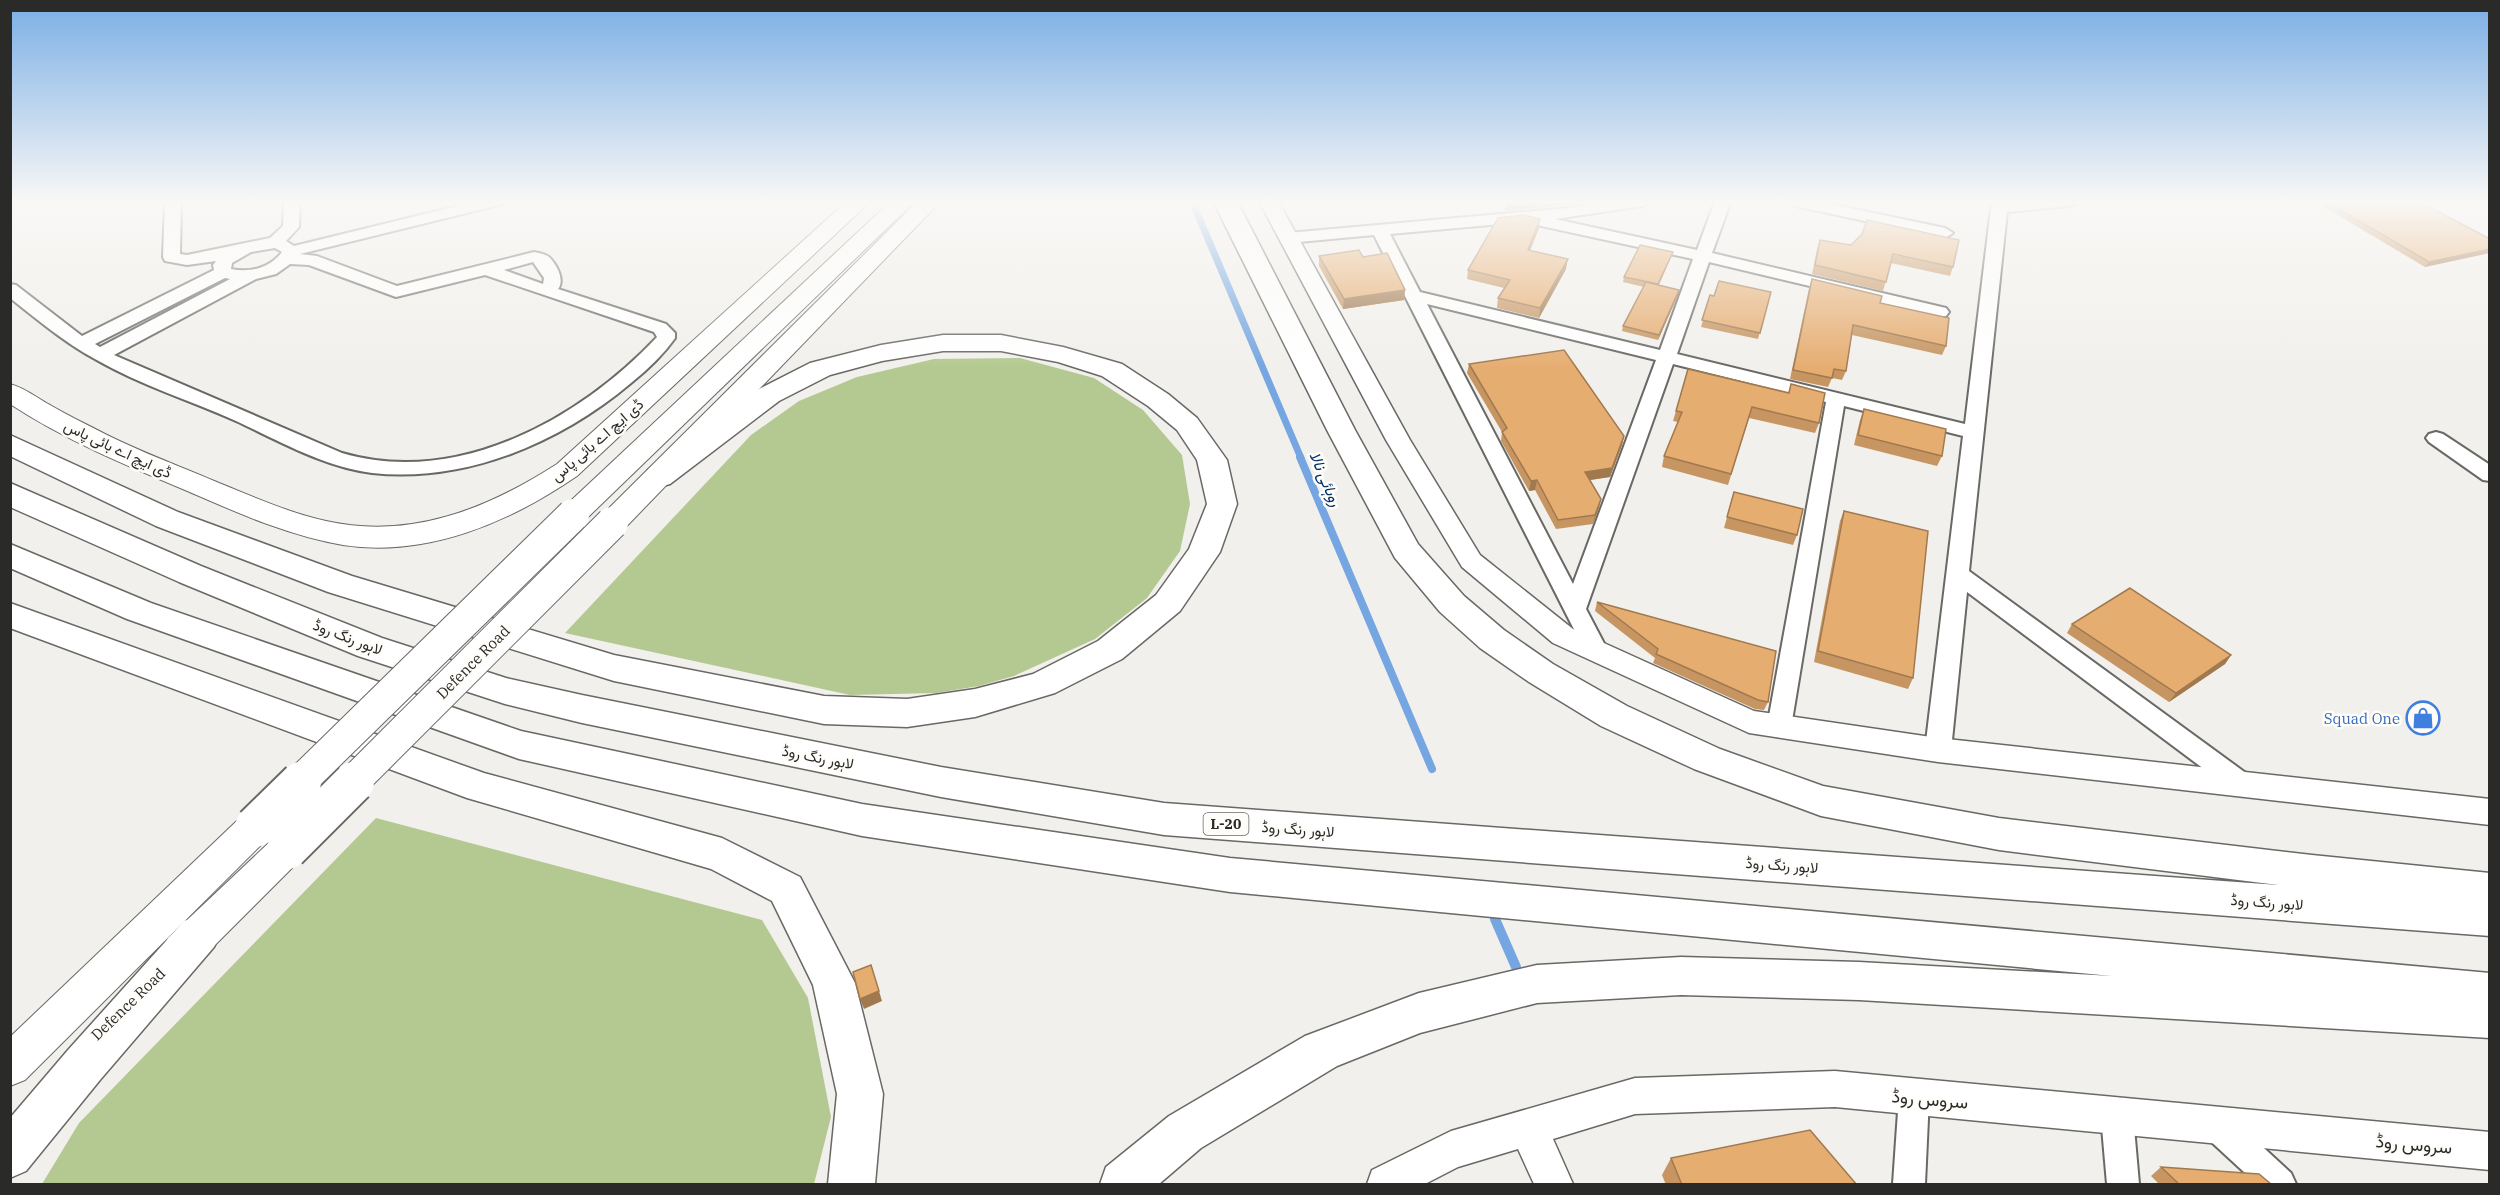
<svg xmlns="http://www.w3.org/2000/svg" width="2500" height="1195" font-family="'IBM Plex Serif',Vazirmatn,serif">
<rect width="100%" height="100%" fill="#f1f0ec"/>
<g fill="#b4c991">
<path d="M1020,358L1094,378L1143,410L1182,455L1190,504L1180,551L1147,598L1095,639L1014,676L979,686L936,693L850,695L565,633L751,435L799,401L857,377L934,359Z"/>
<path d="M376,818L762,920L808,998L831,1117L814,1184H42L79,1123Z"/>
</g>
<g fill="none" stroke-linecap="round" stroke-linejoin="round">
<path stroke="#75a6e1" stroke-width="7" d="M1192,201L1301,458"/>
<path stroke="#75a6e1" stroke-width="8" d="M1300,457L1432,769"/>
<path stroke="#75a6e1" stroke-width="10" d="M1495,919L1516,967"/>
<g stroke="#696865" stroke-width="4">
<g id="minor">
<path d="M165,201H181L180,254L187,255L270,238L283,226L284,201H300L299,227L286,241L294,246L478,201H505L503,204L300,254L317,256L397,286L534,252C539,253 545,254 549,257C557,265 565,280 558,289L666,324L675,333V338C663,355 647,370 631,383C560,443 465,483 372,473C324,467 279,441 236,421C189,400 140,385 95,359C64,342 38,320 10,298V284L16,285L82,336L214,270L213,265L216,261L187,265L165,261L163,257ZM275,248L282,252C270,268 250,273 231,269L232,263L251,252ZM533,262L544,278L543,284L504,270ZM290,264L309,265L396,297L485,275L654,332L657,337C580,419 458,487 342,453L114,355L256,279L276,274ZM225,278L230,279L100,347L95,344Z"/>
<path d="M1615,201H1651L1643,206L1555,219L1697,250L1715,201H1731L1712,253L1946,308L1949,312L1946,316L1940,317L1709,262L1677,354L1965,424L1991,208C2001,196 2060,201 2077,201L2075,204L2069,206L2007,212L1969,571L2254,779L2258,786L2254,793L2245,796L2236,793L1967,592L1951,750L1947,757L1938,760L1929,757L1925,750L1963,436L1844,406L1791,727L1788,734L1779,737L1770,734L1767,727L1826,402L1673,364L1586,609L1608,651L1604,657L1596,660L1588,657L1374,235L1288,243L1280,238L1288,233L1568,208ZM1523,222L1693,259L1660,350L1420,292L1390,234ZM1427,304L1656,360L1573,584Z"/>
<path d="M1787,201H1816L1945,228L1953,233L1945,238L1795,206Z"/>
<path d="M2436,432L2443,434L2490,465V481L2483,480L2429,442L2426,438L2429,434Z"/>
<path d="M1914,1082L1925,1086L1929,1097L1925,1184H1893L1899,1097L1903,1086Z"/>
<path d="M2117,1101L2128,1105L2133,1116L2139,1184H2107L2101,1116L2106,1105Z"/>
<path d="M2217,1111L2228,1115L2291,1173L2296,1184H2257L2206,1137L2201,1126L2206,1115Z"/>
</g>
</g>
<g stroke="#696865" stroke-width="3">
<g id="tertiary">
<path d="M1259,201H1278L1410,440L1480,555L1573,629L1754,711L1938,738L2490,799V825L1938,762L1749,733L1553,643L1462,567L1386,440Z"/>
<path d="M1835,1071L2490,1132V1170L1835,1107L1635,1114L1553,1139L1573,1184H1534L1518,1149L1458,1167L1425,1184H1367L1372,1170L1451,1131L1635,1078Z"/>
</g>
</g>
<g stroke="#696865" stroke-width="2">
<g id="secondary">
<path d="M847,201H871L577,476C510,522 427,558 343,545C288,536 236,512 185,490C125,465 65,440 10,404V384C25,388 37,398 50,405C69,416 88,425 107,435C143,453 182,467 219,483C254,497 289,513 326,521C410,540 487,509 557,464Z"/>
<path d="M891,201H915L583,522L573,525L563,522L558,515L563,508Z"/>
<path d="M918,201H941L623,530L612,533L601,530L597,523L601,516Z"/>
<path d="M255,812L268,816L273,827L268,838L25,1080L10,1086V1037L242,816Z"/>
<path d="M287,833L300,838L306,849L300,860L196,964L182,969L168,964L162,951L168,938L274,838Z"/>
</g>
</g>
<g stroke="#696865" stroke-width="3">
<g id="motorway">
<path d="M1213,201H1237L1355,430L1418,544L1464,596L1504,630L1553,664L1627,706L1720,749L1823,786L1999,818L2312,855L2490,873V936L1164,835L941,797L582,723L505,704L358,656L179,582L10,507V483L201,566L382,638L506,678L582,695L941,767L1164,803L2278,885L1999,850L1821,816L1694,769L1601,726L1529,682L1480,648L1440,612L1395,558L1327,430Z"/>
<path d="M943,335H1001L1063,347L1122,364L1168,394L1197,418L1227,460L1237,504L1220,552L1180,611L1122,659L1055,693L975,717L907,727L824,724L614,681L328,592L156,526L10,456V435L178,512L352,576L614,655L824,696L907,699L975,689L1033,674L1098,641L1156,595L1189,549L1207,504L1197,460L1177,430L1148,406L1102,376L1058,362L1001,351H943L882,361L830,375L779,401L670,484L659,487L648,484L644,477L648,470L759,389L810,363L881,345Z"/>
<path d="M10,544L151,603L521,731L862,804L1230,858L2490,973V1038L1859,1000L1681,995L1537,1003L1420,1033L1337,1066L1201,1148L1159,1184H1100L1106,1167L1169,1116L1305,1036L1419,993L1537,965L1681,957L1859,962L2112,976L1230,892L862,836L519,759L127,619L10,568Z"/>
<path d="M10,603L484,773L722,838L800,877L855,983L883,1094L875,1184H828L837,1094L813,985L772,901L711,869L467,798L10,628Z"/>
<path d="M199,916L214,921L220,934L214,947L100,1080L26,1171L10,1178V1118L68,1050L184,921Z"/>
</g>
</g>
<use href="#minor" fill="#fff" fill-rule="evenodd"/>
<use href="#tertiary" fill="#fff" fill-rule="evenodd"/>
<use href="#secondary" fill="#fff" fill-rule="evenodd"/>
<use href="#motorway" fill="#fff" fill-rule="evenodd"/>
<g stroke="#696865" stroke-width="34" stroke-linecap="butt">
<g id="secondary-bridge-far1">
<path d="M299,783L573,515"/>
<path d="M352,783L612,523"/>
</g>
</g>
<g stroke="#696865" stroke-width="44" stroke-linecap="butt">
<g id="secondary-bridge">
<path d="M255,827L301,782"/>
<path d="M287,849L354,782"/>
</g>
</g>
<use href="#secondary-bridge-far1" stroke="#fff" stroke-width="32"/>
<use href="#secondary-bridge" stroke="#fff" stroke-width="40"/>
</g>
<g fill="#c69561">
<path d="M2314,201H2418L2490,239L2425,267Z"/>
<path d="M1539,228L1530,251L1566,269L1539,318L1497,308L1498,298L1504,288L1467,279L1468,270Z"/>
<path d="M1820,240L1953,267L1950,276L1891,263L1883,291L1812,274L1817,249Z"/>
<path d="M1673,252L1671,257L1659,285L1678,295L1658,340L1622,331L1623,326L1644,287L1623,282L1624,277Z"/>
<path d="M1319,256L1363,257L1405,290L1404,300L1343,309L1319,266Z"/>
<path d="M1812,279L1946,346L1942,355L1852,335L1846,371L1842,380L1832,378L1828,387L1790,379L1809,288Z"/>
<path d="M1771,292L1758,339L1701,327L1710,295L1714,296Z"/>
<path d="M1469,364L1624,436L1622,445L1610,477L1590,480L1601,499L1593,524L1556,529L1535,490L1529,491L1501,441L1502,432L1467,373Z"/>
<path d="M1688,369L1788,393L1791,384L1819,423L1815,433L1749,418L1728,485L1662,467L1664,456L1678,422L1673,421Z"/>
<path d="M1864,409L1942,456L1937,466L1854,445L1860,420Z"/>
<path d="M1734,492L1797,535L1793,545L1724,528Z"/>
<path d="M1844,511L1913,678L1908,689L1814,662L1840,521Z"/>
<path d="M1597,602L1768,702L1764,710L1755,709L1653,663L1655,658L1595,611Z"/>
<path d="M2072,624L2231,655L2225,664L2169,702L2067,633Z"/>
<path d="M1671,1158L1857,1185H1666L1662,1175Z"/>
<path d="M2161,1167L2272,1185H2160L2151,1176Z"/>
</g>
<g fill="#a1794f">
<path d="M1533,201H1603L1505,211L1506,204Z"/>
<path d="M1540,219L1539,228L1526,259L1528,250Z"/>
<path d="M2490,249V253L2425,267L2429,262Z"/>
<path d="M1568,259L1566,269L1539,318L1540,308Z"/>
<path d="M1405,290L1404,300L1343,309L1344,299Z"/>
<path d="M1679,290L1678,295L1658,340L1659,335Z"/>
<path d="M1624,436L1622,445L1610,477L1583,481L1585,472Z"/>
<path d="M1537,480L1535,490L1529,491L1531,481Z"/>
<path d="M1601,499L1599,508L1593,524L1595,515Z"/>
<path d="M2231,655L2225,664L2169,702L2176,693Z"/>
<path d="M871,965L882,1001L864,1009L860,999Z"/>
</g>
<g fill="#e6ad71" stroke="#a1794f" stroke-width="1.5">
<path d="M1508,201H1533L1506,204Z"/>
<path d="M2325,201H2418L2490,239V249L2429,262Z"/>
<path d="M1524,215L1540,219L1528,250L1568,259L1540,308L1498,298L1510,280L1468,270L1498,218Z"/>
<path d="M1867,220L1959,240L1953,267L1893,254L1886,282L1815,265L1820,240L1851,245L1862,234Z"/>
<path d="M1640,245L1673,252L1658,284L1624,277Z"/>
<path d="M1359,250L1363,257L1387,253L1405,290L1344,299L1319,256Z"/>
<path d="M1812,279L1882,296L1880,303L1949,318L1946,346L1853,325L1846,371L1834,369L1832,378L1793,370Z"/>
<path d="M1719,281L1771,292L1760,333L1702,320L1710,295L1714,296Z"/>
<path d="M1646,282L1679,290L1659,335L1623,326Z"/>
<path d="M1564,350L1624,436L1612,468L1585,472L1601,499L1595,515L1558,520L1537,480L1531,481L1502,432L1507,428L1469,364Z"/>
<path d="M1688,369L1789,393L1791,384L1825,393L1819,423L1752,407L1731,474L1664,456L1682,412L1676,411Z"/>
<path d="M1864,409L1946,429L1942,456L1858,435Z"/>
<path d="M1734,492L1803,509L1797,535L1727,517Z"/>
<path d="M1844,511L1928,531L1913,678L1818,651Z"/>
<path d="M2130,588L2231,655L2176,693L2072,624Z"/>
<path d="M1597,602L1776,651L1768,702L1758,700L1656,654L1658,649Z"/>
<path d="M871,965L879,991L860,999L853,972Z"/>
<path d="M1810,1130L1857,1185H1682L1671,1158Z"/>
<path d="M2161,1167L2259,1174L2272,1185H2180Z"/>
</g>
<linearGradient id="sky" x2="0" y2="1"><stop stop-color="#7aaee5"/><stop offset="0.55" stop-color="#f9f8f6"/><stop offset="1" stop-color="#f9f8f6" stop-opacity="0"/></linearGradient>
<rect width="2500" height="368" fill="url(#sky)"/>
<defs>
<g id="shop-ring" transform="scale(1.725)"><circle r="9.5" fill="#fefdfa" stroke="#3f7fe0" stroke-width="1.5"/><path d="M-5-2.5h2.3a2.7 3.5 0 0 1 5.4 0H5L5.5 6h-11ZM-1.5-2.5h3a1.5 2.3 0 0 0-3 0Z" fill="#3f7fe0"/></g>
</defs>
<g fill-rule="evenodd">
<use href="#shop-ring" x="2423" y="718"/>
</g>
<g text-anchor="middle" dominant-baseline="central" stroke-width="5" stroke-linejoin="round" paint-order="stroke">
<rect fill="#fefdfa" stroke="#6a6967" stroke-width="1.5" x="1203.5" y="813" width="45" height="22" rx="4.5"/>
<g font-size="14" font-weight="bold" fill="#2a2a28">
<text x="1226" y="824">L-20</text>
</g>
<g font-size="15" fill="#2a2a28" stroke="#fefdfa">
<text transform="translate(597 440) rotate(-41)">ڈی ایچ اے بائی پاس</text>
<text transform="translate(118 449) rotate(25)">ڈی ایچ اے بائی پاس</text>
<text transform="translate(348 637) rotate(21)">لاہور رنگ روڈ</text>
<text transform="translate(473 662) rotate(-45)">Defence Road</text>
<text transform="translate(818 757) rotate(11)">لاہور رنگ روڈ</text>
<text transform="translate(1298 829) rotate(4)">لاہور رنگ روڈ</text>
<text transform="translate(1782 865) rotate(4)">لاہور رنگ روڈ</text>
<text transform="translate(2267 902) rotate(4)">لاہور رنگ روڈ</text>
<text transform="translate(128 1004) rotate(-44)">Defence Road</text>
</g>
<g font-size="15" fill="#366cbe" stroke="#fefdfa" text-anchor="end">
<text x="2400" y="718">Squad One</text>
</g>
<g font-size="16" font-style="italic" fill="#003368" stroke="#fefdfa">
<text transform="translate(1326 479) rotate(67)">روہائی نالا</text>
</g>
<g font-size="18" fill="#2a2a28" stroke="#fefdfa">
<text transform="translate(1930 1099) rotate(5)">سروس روڈ</text>
<text transform="translate(2414 1144) rotate(5)">سروس روڈ</text>
</g>
</g>
<rect width="2500" height="1195" fill="none" stroke="#2a2a28" stroke-width="24"/>
</svg>
